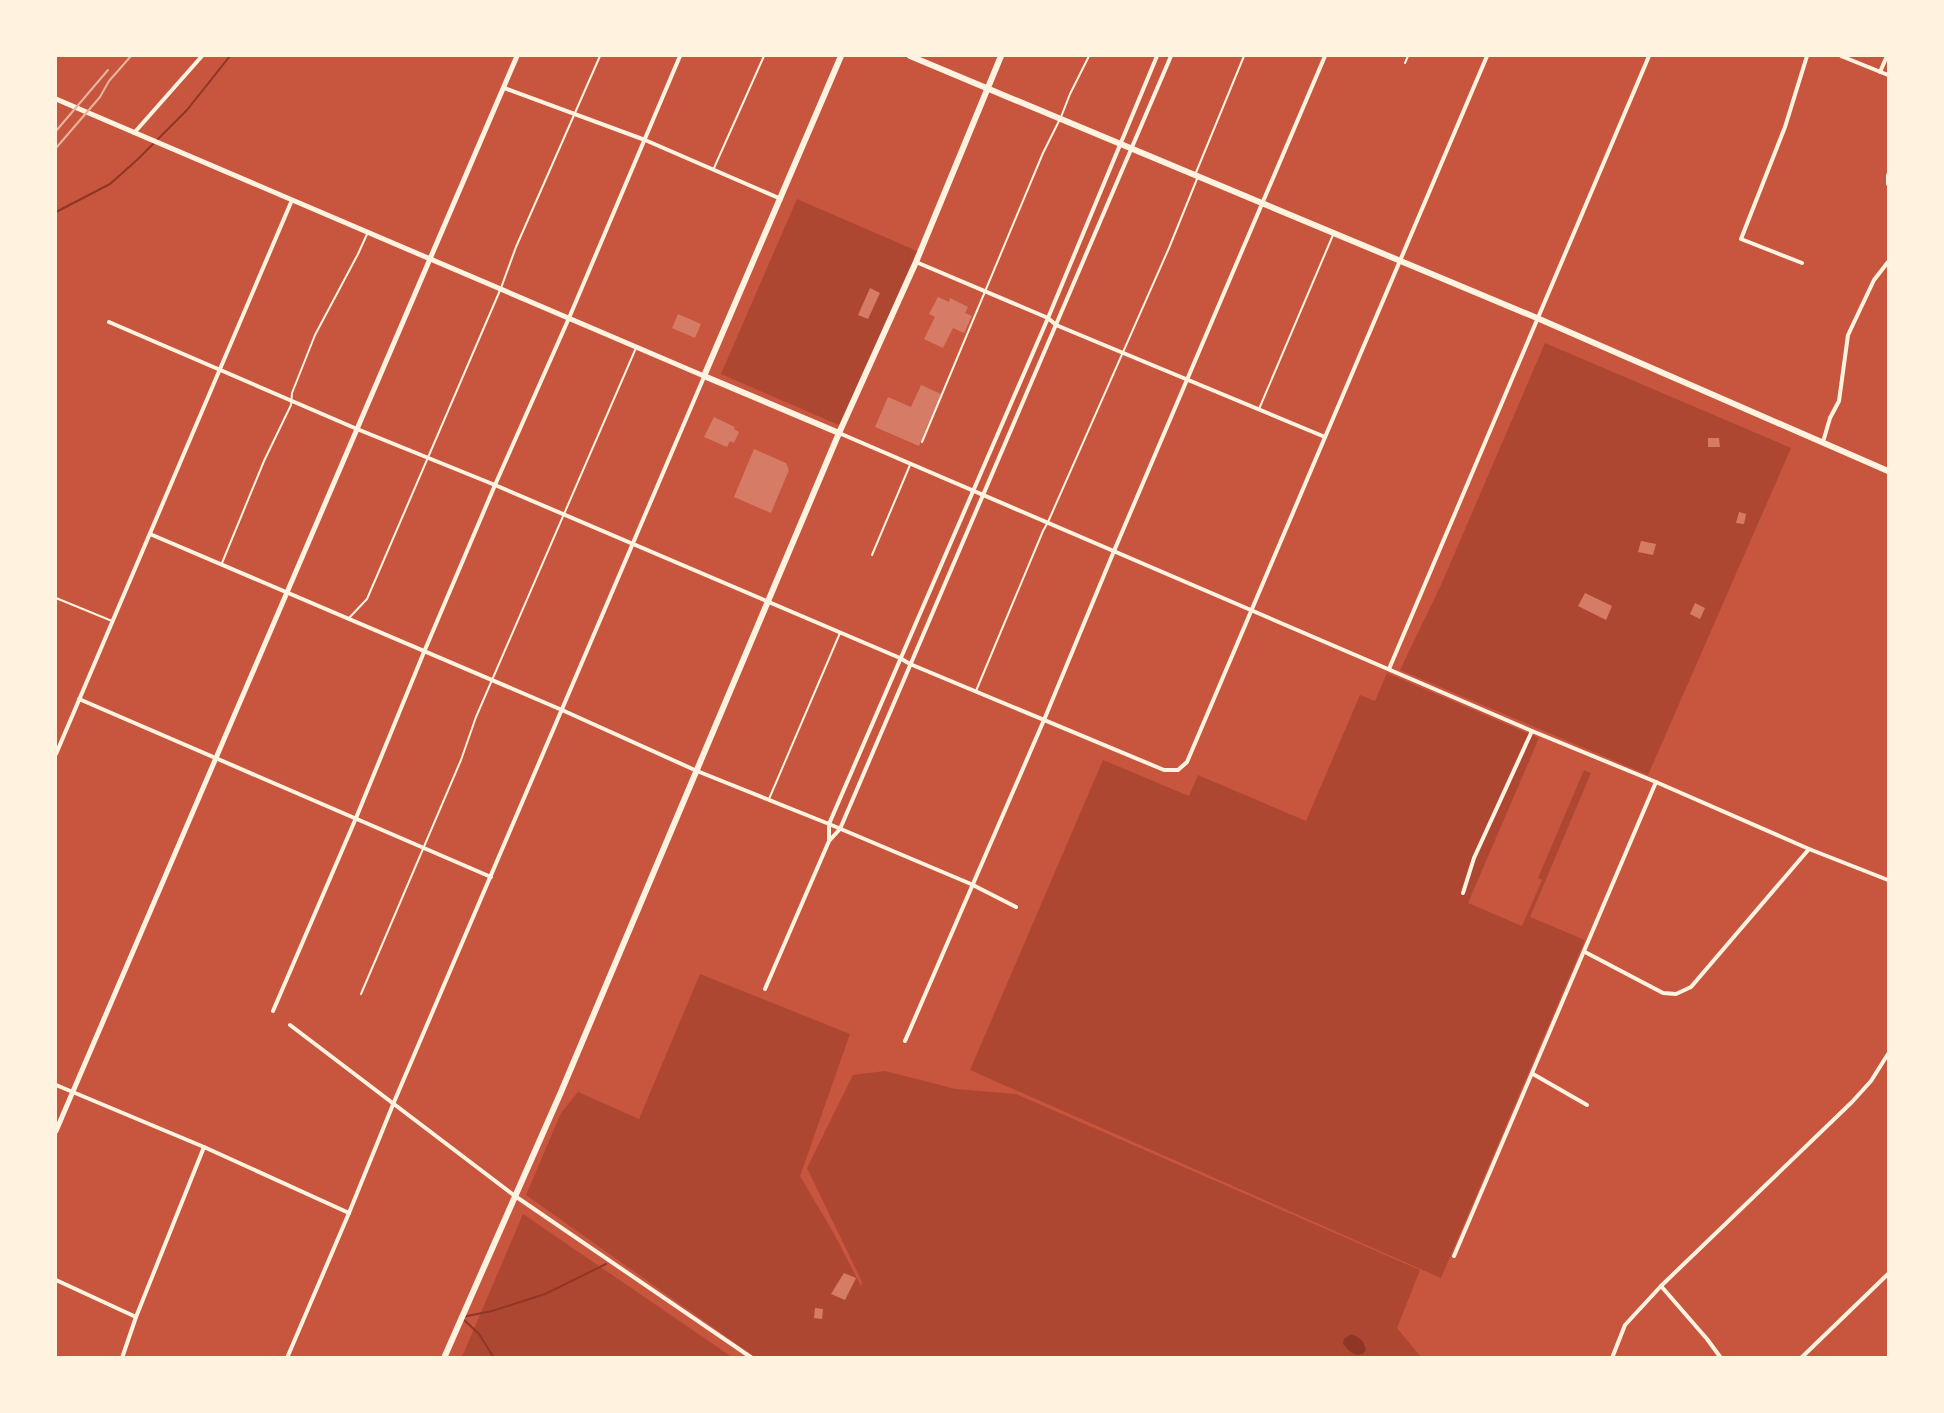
<svg xmlns="http://www.w3.org/2000/svg" width="1944" height="1413" font-family="'Noto Serif',serif">
<rect width="100%" height="100%" fill="#c8553d"/>
<g fill="#ae4732">
<path d="M797,199L917,251L841,426L721,374Z"/>
<path d="M1545,343L1791,448L1648,775L1400,670L1441,585Z"/>
<path d="M1387,673L1539,738L1468,903L1522,926L1542,880L1538,878L1584,770L1591,773L1530,917L1585,940L1441,1278L970,1070L1103,760L1189,796L1198,775L1306,821L1360,695L1375,701Z"/>
<path d="M700,974L850,1034L800,1176L833,1232L861,1286L862,1282L807,1168L853,1075L885,1071L956,1089L1016,1094L1420,1270L1397,1328L1421,1357H755L526,1195L561,1113L578,1092L639,1119Z"/>
<path d="M523,1214L732,1357H462Z"/>
</g>
<path fill="#8f3625" d="M1350,1335C1359,1335 1364,1341 1366,1350L1363,1354C1354,1357 1349,1351 1343,1344L1344,1339Z"/>
<g fill="none" stroke-linecap="round" stroke-linejoin="round">
<g stroke="#8f3625" stroke-width="2">
<path d="M56,212L110,184L138,159L187,110L230,56"/>
<path d="M494,1358L479,1334L462,1318L467,1316L492,1311L545,1294L606,1264"/>
</g>
</g>
<g fill="#d67c66">
<path d="M870,288L880,293L868,319L858,315Z"/>
<path d="M938,297L949,302L950,298L968,307L965,313L972,316L964,333L953,328L943,348L924,339L935,317L929,314Z"/>
<path d="M678,314L701,324L695,338L672,328Z"/>
<path d="M921,385L941,394L919,446L875,427L888,397L911,407Z"/>
<path d="M714,417L735,427L734,429L739,432L734,443L730,441L727,447L704,437Z"/>
<path d="M1708,438H1719L1720,447H1708Z"/>
<path d="M754,449L786,463L789,470L771,513L734,497Z"/>
<path d="M1739,512L1746,514L1744,524L1736,523Z"/>
<path d="M1641,541L1656,544L1653,555L1638,552Z"/>
<path d="M1585,593L1612,606L1606,620L1578,606Z"/>
<path d="M1695,603L1705,608L1700,619L1690,614Z"/>
<path d="M844,1273L856,1278L845,1300L831,1294Z"/>
<path d="M815,1308L823,1309L822,1319L814,1318Z"/>
</g>
<g fill="none" stroke-linecap="round" stroke-linejoin="round">
<g stroke="#fff3e0" stroke-width="2">
<path d="M1405,63L1408,56"/>
<path d="M714,168L764,56"/>
<path d="M1195,175L1244,56"/>
<path d="M1259,409L1333,235"/>
<path d="M922,442L1043,153L1061,117L1070,94L1089,56"/>
<path d="M872,555L910,465"/>
<path d="M222,563L264,461L291,405L292,393L315,335L358,254L368,232"/>
<path d="M56,598L112,621"/>
<path d="M349,618L367,599L501,288L516,247L600,56"/>
<path d="M976,691L1043,531L1048,522L1169,248L1197,179"/>
<path d="M769,799L840,633"/>
<path d="M361,994L461,760L476,717L636,348"/>
</g>
<g stroke="#fff3e0" stroke-width="4">
<path d="M1841,56L1888,75"/>
<path d="M1880,72L1887,56"/>
<path d="M504,88L645,140L781,199"/>
<path d="M134,133L202,56"/>
<path d="M1888,175V184"/>
<path d="M916,262L1048,318L1056,325L1325,437"/>
<path d="M1802,263L1741,239L1785,127L1807,56"/>
<path d="M109,322L357,429L495,485L900,658L910,664L1164,770H1178L1187,762L1487,56"/>
<path d="M839,433L1532,731L1656,782L1809,849L1888,880"/>
<path d="M1823,442L1830,418L1839,401L1848,335L1874,280L1888,262"/>
<path d="M150,534L562,710L697,771L829,824L971,884L1016,907"/>
<path d="M1389,669L1649,56"/>
<path d="M79,699L491,877"/>
<path d="M56,754L292,200"/>
<path d="M829,840V824L1048,318L1157,56"/>
<path d="M1463,893L1474,858L1532,731"/>
<path d="M1585,952L1663,993L1676,994L1691,987L1809,849"/>
<path d="M765,989L829,841L840,829L1171,56"/>
<path d="M273,1011L356,818L424,652L495,485L569,318L680,56"/>
<path d="M290,1025L515,1196L752,1358"/>
<path d="M905,1041L1044,720L1114,551L1325,56"/>
<path d="M1533,1074L1587,1105"/>
<path d="M56,1085L204,1147L349,1213"/>
<path d="M1454,1256L1656,782"/>
<path d="M56,1280L136,1317"/>
<path d="M1661,1286L1707,1339L1721,1358"/>
<path d="M122,1358L136,1317L204,1147"/>
<path d="M287,1358L349,1213L394,1102L704,377"/>
<path d="M1612,1358L1625,1325L1661,1286L1852,1102L1871,1081L1888,1054"/>
<path d="M1801,1358L1888,1274"/>
</g>
<g stroke="#fff3e0" stroke-width="5">
<path d="M56,99L704,376"/>
<path d="M56,1131L517,56"/>
</g>
<g stroke="#fff3e0" stroke-width="6">
<path d="M910,56L1537,318L1888,471"/>
<path d="M839,433L704,376L841,56"/>
<path d="M444,1358L561,1092L839,433L916,262L1001,56"/>
</g>
<g stroke="#e9b49f" stroke-width="2">
<path d="M56,131L108,70"/>
<path d="M56,148L100,97L109,81L131,56"/>
</g>
</g>
<rect width="1944" height="1413" fill="none" stroke="#fff3e0" stroke-width="114"/>
</svg>
